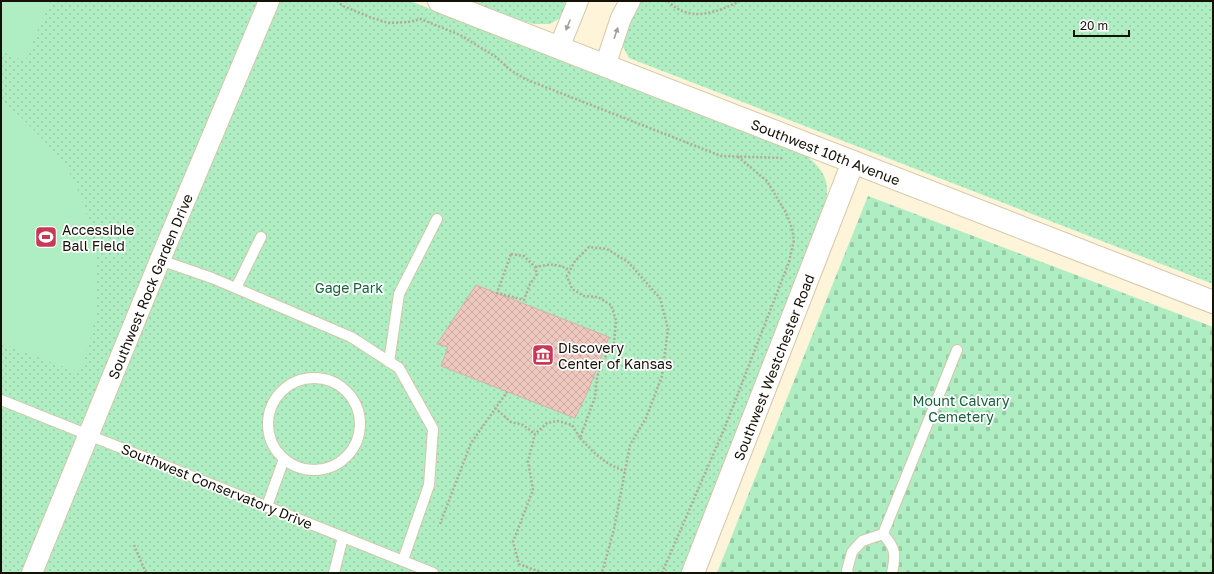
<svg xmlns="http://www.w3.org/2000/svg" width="1214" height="574" font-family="'Golos Text',sans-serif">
<defs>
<pattern id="grass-dots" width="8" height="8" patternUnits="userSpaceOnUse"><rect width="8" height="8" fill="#afeec3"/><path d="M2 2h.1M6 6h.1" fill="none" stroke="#96cba6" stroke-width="1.8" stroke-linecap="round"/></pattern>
<pattern id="cemetery-stones" width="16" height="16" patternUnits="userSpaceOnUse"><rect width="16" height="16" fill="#afeec3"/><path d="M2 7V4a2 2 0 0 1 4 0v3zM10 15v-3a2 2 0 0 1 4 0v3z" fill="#96cba6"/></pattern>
<pattern id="building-cross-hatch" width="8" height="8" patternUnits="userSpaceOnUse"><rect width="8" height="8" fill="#eec7be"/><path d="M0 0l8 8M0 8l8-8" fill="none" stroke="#cbaaa2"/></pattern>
</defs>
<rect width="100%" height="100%" fill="#fdf4d9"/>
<g fill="url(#grass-dots)">
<path d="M1,1H410L807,156C828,175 830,183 824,212L683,573H1Z"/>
<path d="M468,1H568L562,17L550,24H534L508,17Z"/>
<path d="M638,1H1213V284L629,58L622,45Z"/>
</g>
<path fill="url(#cemetery-stones)" d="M868,196L1213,327V573H717Z"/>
<g fill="#afeec3">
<path d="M1,1H50L25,61L1,51Z"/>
<path d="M1,101C21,116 39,134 55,154C59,159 65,164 68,170C93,215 101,267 95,317C92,335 85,355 80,373L1,343Z"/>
</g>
<path fill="url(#building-cross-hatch)" stroke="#d7b1a8" d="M476,285L609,337L588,391L575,418L441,366L448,347L437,344Z"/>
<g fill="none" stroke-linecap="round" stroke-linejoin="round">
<g stroke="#d3c7a6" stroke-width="12">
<g id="lane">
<path d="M160,260L212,278L351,337L399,368L433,429L429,485L403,560"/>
<path d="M236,288L261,237"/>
<path d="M389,362L399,294L437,219"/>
<circle cx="314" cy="424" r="46"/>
<path d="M1,400L433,573"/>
<path d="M267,506L284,459"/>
<path d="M883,534C896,549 896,554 892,573"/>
<path d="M334,573L343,537"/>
<path d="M848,573L847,570L852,552L862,541L883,534L957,350"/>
</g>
</g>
<g stroke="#d3c7a6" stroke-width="22">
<g id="street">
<path d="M559,48L578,1"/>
<path d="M605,66L621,18L630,1"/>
<path id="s1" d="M32,573L160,260L269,1"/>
</g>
</g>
<g stroke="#d3c7a6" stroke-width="24">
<g id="secondary">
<path id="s2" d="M439,1L1213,302"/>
<path id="s3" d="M693,573L853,162"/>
</g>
</g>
<g stroke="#b3ab96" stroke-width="2.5" stroke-dasharray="2 2" stroke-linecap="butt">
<path d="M337,1L343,6L372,18L389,23L408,22L421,19L460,35L496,57L509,69L525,79L721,156L784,158"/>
<path d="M668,1C689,23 716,13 740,1"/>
<path d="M511,254L524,256L535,267L537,274L530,284L524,300L497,293Z"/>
<path d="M535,267C551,264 555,263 570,270"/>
<path d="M495,408L511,422L523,425L535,434"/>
<path d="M580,438C595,454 603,463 625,471"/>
<path d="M440,524L471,443L507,392"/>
<path d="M134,545L146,573"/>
<path d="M543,573L519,564L513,542L533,490L528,461L535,434L547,423L558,421L572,425L580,438L595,397L597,378L601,363L614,343L616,320L611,305L598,297L584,296L572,289L567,276L575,261L589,247L607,249L628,262L660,298L668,329L662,376L646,418L630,445L614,529L602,573"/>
<path d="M662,573L725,427L789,262L794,240L792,228L786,213L767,181L738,157"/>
</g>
<use href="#lane" stroke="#fff" stroke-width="10"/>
<use href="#street" stroke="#fff" stroke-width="20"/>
<use href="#secondary" stroke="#fff" stroke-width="22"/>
</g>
<defs><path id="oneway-solid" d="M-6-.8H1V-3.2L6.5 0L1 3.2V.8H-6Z"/></defs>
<g fill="#a2a09b">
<use href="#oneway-solid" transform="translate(568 25) rotate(112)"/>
<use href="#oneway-solid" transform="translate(616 33) rotate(-71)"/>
</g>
<defs>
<g id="stadium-square" transform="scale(1.15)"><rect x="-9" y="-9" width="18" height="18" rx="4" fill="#c93957" stroke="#fff"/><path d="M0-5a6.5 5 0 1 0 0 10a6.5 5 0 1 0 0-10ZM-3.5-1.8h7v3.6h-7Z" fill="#fff"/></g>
<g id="museum-square" transform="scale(1.15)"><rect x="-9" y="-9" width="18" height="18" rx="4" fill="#c93957" stroke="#fff"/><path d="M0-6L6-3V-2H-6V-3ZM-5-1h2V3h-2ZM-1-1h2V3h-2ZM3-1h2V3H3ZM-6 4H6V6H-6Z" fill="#fff"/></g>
</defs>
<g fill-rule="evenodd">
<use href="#stadium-square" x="46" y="237"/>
<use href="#museum-square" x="543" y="355"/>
</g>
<g text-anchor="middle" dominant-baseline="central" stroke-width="3.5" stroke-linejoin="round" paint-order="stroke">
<g font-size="14" fill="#161106" stroke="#fff">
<text stroke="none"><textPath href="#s2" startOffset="415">Southwest 10th Avenue</textPath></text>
<text stroke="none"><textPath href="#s1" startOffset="310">Southwest Rock Garden Drive</textPath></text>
<text stroke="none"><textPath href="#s3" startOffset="221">Southwest Westchester Road</textPath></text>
<text transform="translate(217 486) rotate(22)">Southwest Conservatory Drive</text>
</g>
<g font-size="14" fill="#161106" stroke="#fff" text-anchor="start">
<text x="62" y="229">Accessible<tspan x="62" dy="16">Ball Field</tspan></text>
<text x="558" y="347">Discovery<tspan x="558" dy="16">Center of Kansas</tspan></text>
</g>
<g font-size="14" fill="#19623b" stroke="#fff">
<text x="349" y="287">Gage Park</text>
<text x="961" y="400">Mount Calvary<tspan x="961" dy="16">Cemetery</tspan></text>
</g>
</g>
<rect width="1214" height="574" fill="none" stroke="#161106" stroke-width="4"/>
<path d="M1074 30v6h55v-6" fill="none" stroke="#161106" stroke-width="2"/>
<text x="1080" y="30" font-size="12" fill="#161106" stroke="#ffffff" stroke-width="3" paint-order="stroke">20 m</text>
</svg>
